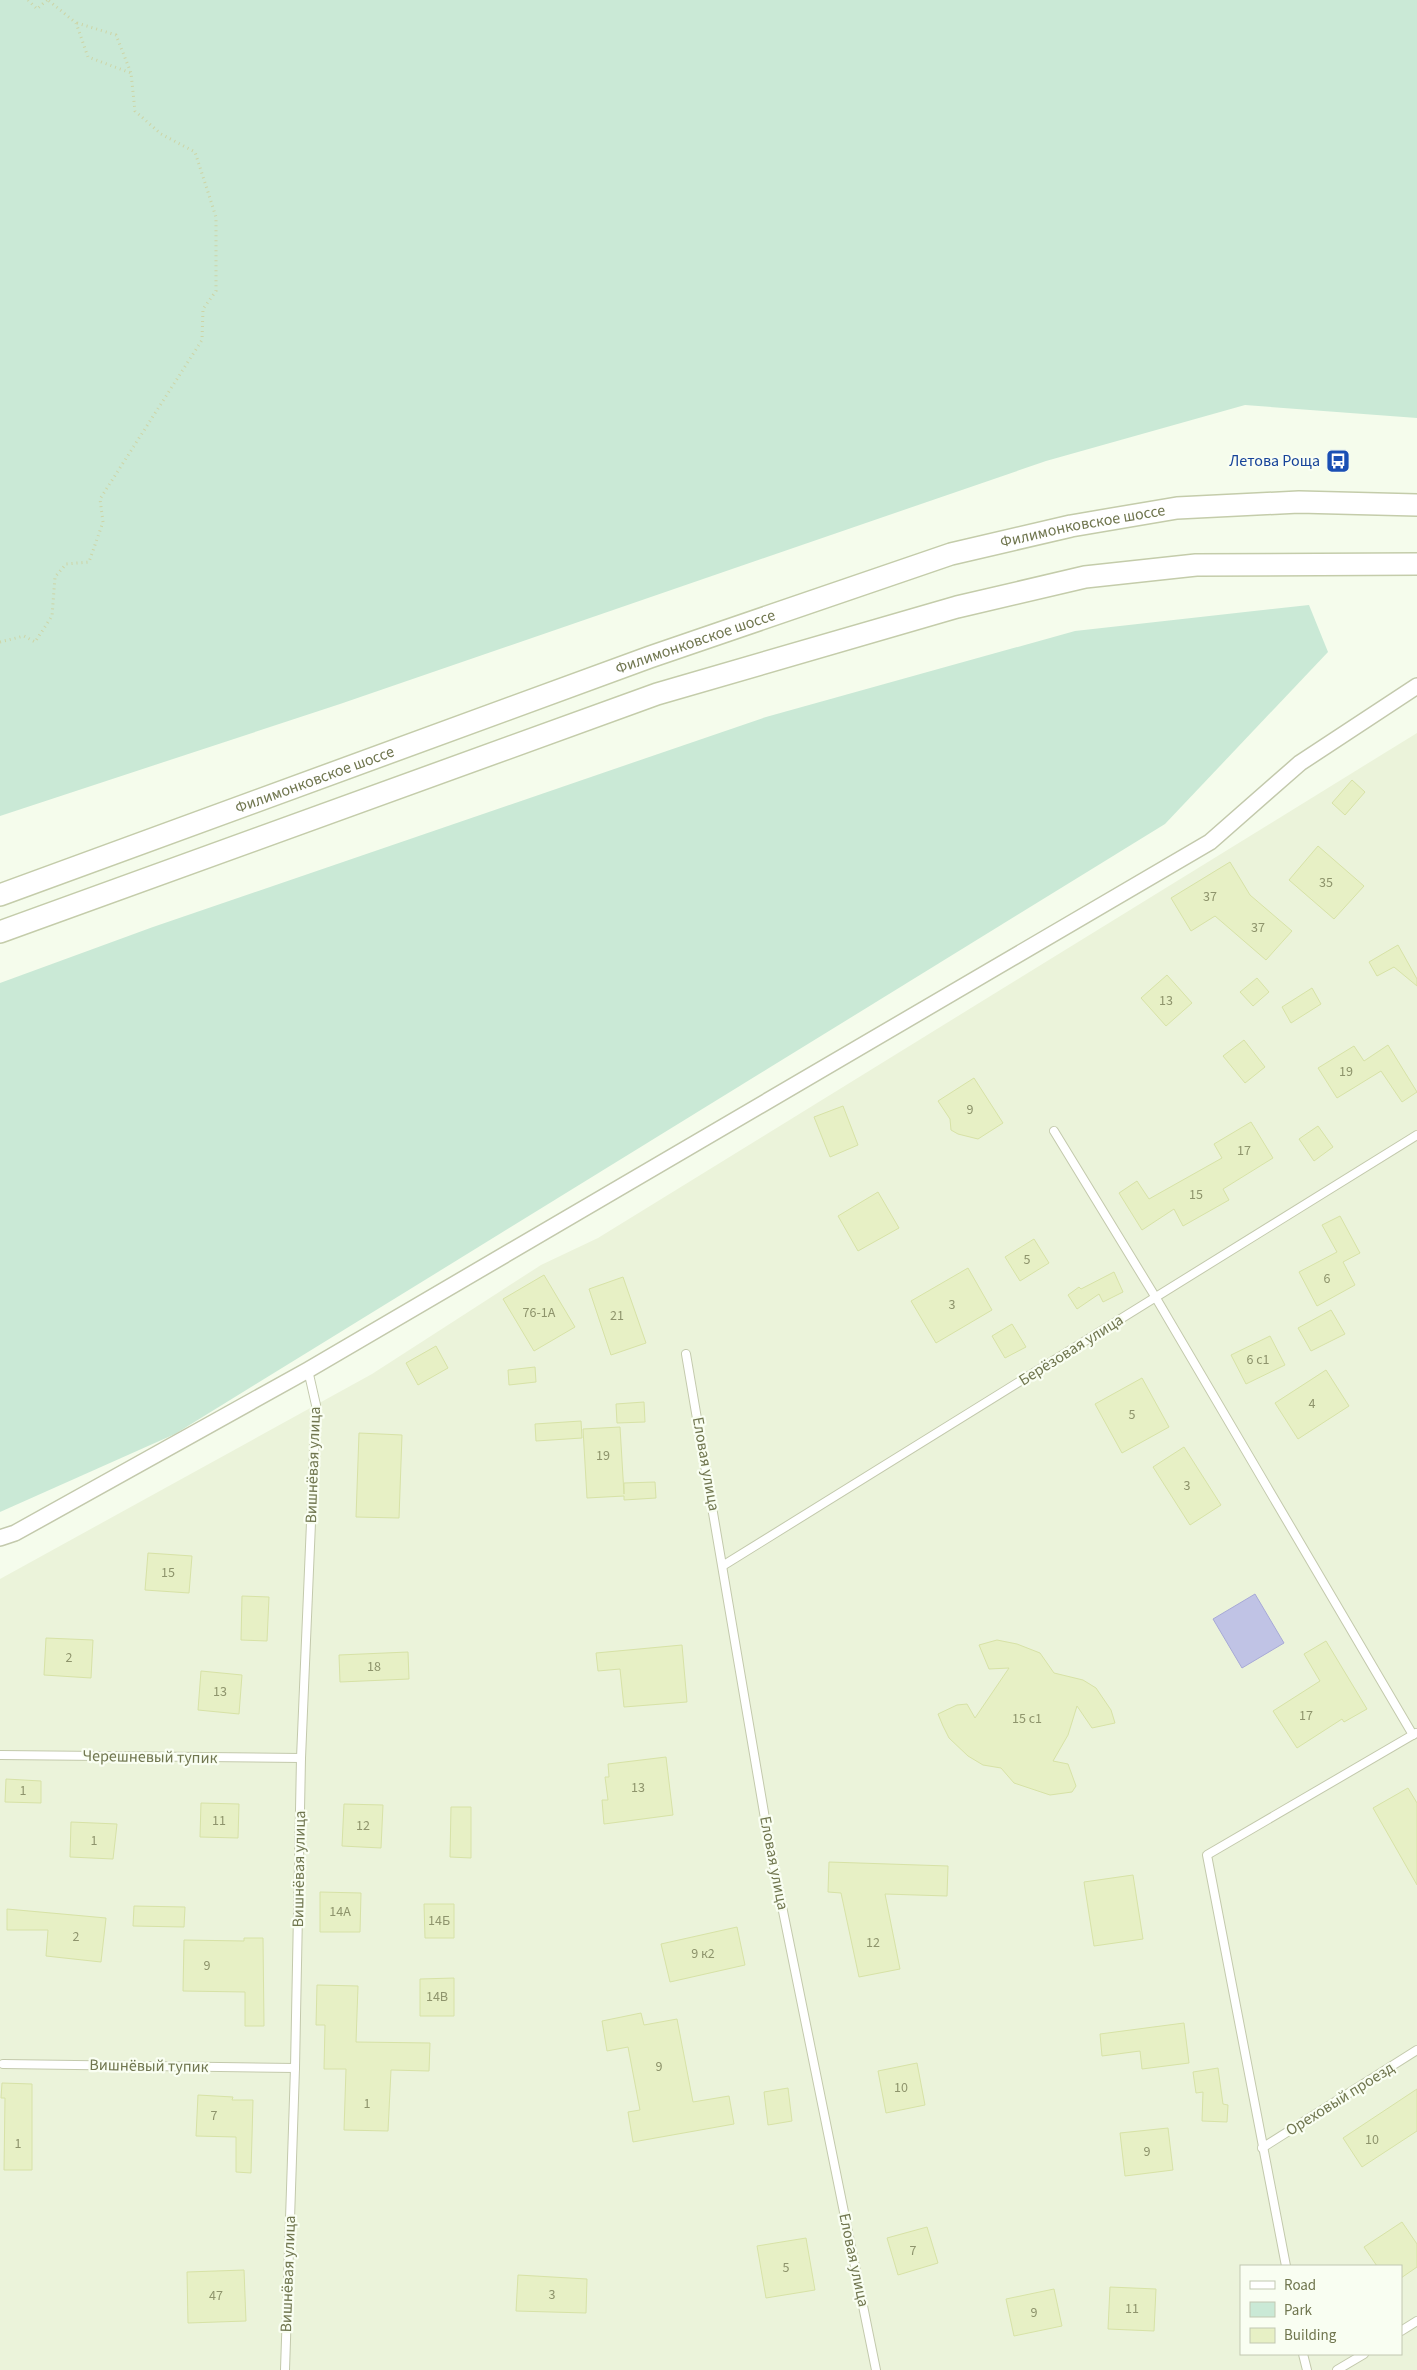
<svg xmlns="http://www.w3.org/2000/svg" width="1417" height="2370" font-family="'Source Sans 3',sans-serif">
<rect width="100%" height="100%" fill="#f5fcec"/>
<path fill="#ebf3da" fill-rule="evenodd" d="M1417,733V2370H0V1579L372,1374L541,1265L598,1238ZM1241,2266H1401V2354H1241Z"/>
<g fill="#cae9d6">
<path d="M0,0H1417V418L1245,405L1046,461L340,704L0,816Z"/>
<path d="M1309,605L1328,652L1165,824L175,1434L0,1512V983L153,927L766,717L1075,631Z"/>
</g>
<path fill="#c0c3e5" stroke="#a7a9d6" d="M1255,1594L1284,1643L1242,1668L1213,1619Z"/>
<g fill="#e7f0c5" stroke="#d7e2a6">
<path d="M1352,780L1365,792L1345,815L1332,803Z"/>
<path d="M1318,846L1364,886L1334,919L1289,880Z"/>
<path d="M1230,862L1250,895L1292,931L1266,960L1215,916L1191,931L1171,898Z"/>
<path d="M1398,945L1417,979V986L1394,967L1377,976L1369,962Z"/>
<path d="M1167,975L1192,1003L1166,1026L1141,998Z"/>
<path d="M1257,978L1269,992L1253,1006L1240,992Z"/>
<path d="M1312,988L1321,1004L1291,1023L1282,1007Z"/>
<path d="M1244,1040L1265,1067L1245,1083L1223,1056Z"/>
<path d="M1388,1045L1417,1092L1402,1102L1381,1071L1337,1098L1318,1068L1354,1046L1364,1061Z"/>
<path d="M974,1078L1003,1123L978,1139L958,1134L951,1130L950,1119L938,1101Z"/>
<path d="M843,1106L858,1145L830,1157L814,1117Z"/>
<path d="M1251,1122L1273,1158L1223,1189L1229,1200L1183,1226L1174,1209L1142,1230L1119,1193L1137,1181L1149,1199L1222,1158L1214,1144Z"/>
<path d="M1318,1126L1333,1147L1314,1161L1299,1139Z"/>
<path d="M878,1192L899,1228L858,1251L838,1216Z"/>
<path d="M1340,1216L1360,1253L1343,1262L1355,1285L1317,1306L1299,1272L1337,1252L1322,1225Z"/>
<path d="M1034,1239L1049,1263L1020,1281L1005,1257Z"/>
<path d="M968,1268L992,1310L936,1343L911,1301Z"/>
<path d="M1114,1272L1123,1292L1103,1302L1099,1294L1077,1309L1068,1295L1079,1287L1081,1289Z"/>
<path d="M544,1275L575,1327L534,1351L503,1299Z"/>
<path d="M623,1277L646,1343L611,1355L589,1289Z"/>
<path d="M1331,1310L1345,1334L1311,1351L1298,1328Z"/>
<path d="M1012,1324L1026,1347L1005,1358L992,1336Z"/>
<path d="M1270,1336L1285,1365L1246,1384L1231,1355Z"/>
<path d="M436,1346L448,1368L418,1385L406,1363Z"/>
<path d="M535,1367L536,1382L509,1385L508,1370Z"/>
<path d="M1326,1370L1349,1406L1298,1439L1275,1403Z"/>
<path d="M1142,1378L1169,1427L1122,1453L1095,1404Z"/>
<path d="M644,1402L645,1422L617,1423L616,1404Z"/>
<path d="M581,1421L582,1438L536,1441L535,1424Z"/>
<path d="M620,1427L624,1494V1483L655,1482L656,1498L624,1500V1496L587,1498L583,1429Z"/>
<path d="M359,1433L402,1435L399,1518L356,1517Z"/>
<path d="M1184,1447L1221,1505L1190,1525L1153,1467Z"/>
<path d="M148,1553L192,1556L189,1593L145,1590Z"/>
<path d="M242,1596L269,1597L267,1641L241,1640Z"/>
<path d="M46,1638L93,1640L91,1678L44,1675Z"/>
<path d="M997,1640L1017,1644L1040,1653L1054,1673L1083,1680L1096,1688L1111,1710L1115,1723L1092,1728L1077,1706L1068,1735L1053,1761L1068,1764L1076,1786L1072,1792L1050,1795L1014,1783L1001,1768L983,1765L968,1756L949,1738L943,1726L938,1714L957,1705L967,1704L975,1718L1009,1668L989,1669L979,1645Z"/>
<path d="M1326,1641L1367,1709L1344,1722L1342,1719L1297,1748L1273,1711L1320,1681L1304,1654Z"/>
<path d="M682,1645L687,1702L624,1707L620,1669L598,1671L596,1653Z"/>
<path d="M408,1652L409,1679L340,1682L339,1655Z"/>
<path d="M201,1671L242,1675L239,1714L198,1710Z"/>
<path d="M666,1757L673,1815L604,1824L602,1800H608L605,1777H609L608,1764Z"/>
<path d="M6,1779L41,1781V1803L5,1802Z"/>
<path d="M1408,1788L1417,1803V1885L1373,1808Z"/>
<path d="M201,1803L239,1804L238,1838L200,1837Z"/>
<path d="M344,1804L383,1805L381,1848L342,1846Z"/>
<path d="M451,1807H471V1858L450,1857Z"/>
<path d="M71,1822L117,1824L113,1859L70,1857Z"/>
<path d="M829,1862L948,1866L947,1896L885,1894L900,1969L859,1977L841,1893L828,1892Z"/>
<path d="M1133,1875L1143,1939L1094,1946L1084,1882Z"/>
<path d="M320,1892L361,1893L360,1932H320Z"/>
<path d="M424,1904H454V1938H425Z"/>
<path d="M134,1906L185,1907L184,1927L133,1926Z"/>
<path d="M7,1909L106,1918L101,1962L46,1956L48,1930H7Z"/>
<path d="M737,1927L745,1965L670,1982L661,1944Z"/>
<path d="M244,1938H263L264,2026H245V1992L183,1991L184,1940L244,1941Z"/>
<path d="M454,1978V2016H420V1979Z"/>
<path d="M317,1985L358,1986L356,2042L430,2043L429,2071L391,2070L388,2131L344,2130L346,2069H324L325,2025H316Z"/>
<path d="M641,2013L644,2025L677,2019L693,2102L729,2096L734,2124L633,2142L628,2112L640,2110L628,2047L607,2051L602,2021Z"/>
<path d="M1184,2023L1189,2063L1142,2069L1140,2051L1102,2056L1100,2034Z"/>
<path d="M917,2063L925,2105L886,2113L878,2071Z"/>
<path d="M1218,2068L1223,2104L1228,2105L1227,2122L1202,2121L1203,2092L1196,2093L1193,2072Z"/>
<path d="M2,2083L32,2084V2170H4L5,2098H1Z"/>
<path d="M788,2088L792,2121L768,2125L764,2092Z"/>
<path d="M1417,2089V2131L1362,2167L1343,2138Z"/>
<path d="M198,2095L233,2097L232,2100H253L251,2173L236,2172V2137L196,2136Z"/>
<path d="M1168,2128L1173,2170L1125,2176L1120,2133Z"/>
<path d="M1402,2222L1417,2244V2267L1401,2278V2266H1377L1364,2247Z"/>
<path d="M927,2227L938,2263L898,2275L887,2238Z"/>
<path d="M806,2238L815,2290L766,2298L757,2246Z"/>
<path d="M244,2270L246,2321L188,2323L187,2272Z"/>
<path d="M518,2275L587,2279L586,2313L516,2311Z"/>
<path d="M1110,2287L1156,2289L1154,2331L1108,2329Z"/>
<path d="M1054,2289L1062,2326L1014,2336L1006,2299Z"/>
</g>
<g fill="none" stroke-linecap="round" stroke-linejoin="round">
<g stroke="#c3c9ac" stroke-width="10">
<g id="lane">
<path d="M1054,1131L1156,1298L1413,1735"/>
<path d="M686,1354L769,1842L876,2370"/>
<path d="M724,1565L1417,1135"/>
<path d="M0,1755L301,1758"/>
<path d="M3,2064L295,2068"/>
<path d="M1262,2148L1417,2050"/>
<path d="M1286,2266L1207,1855L1416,1733"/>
<path d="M1401,2331L1417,2321"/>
<path d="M1303,2354L1307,2370"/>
<path d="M285,2370L295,2068L301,1758L316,1405L308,1370"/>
<path d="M1337,2370L1364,2354"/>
</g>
</g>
<g stroke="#c3c9ac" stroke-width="18">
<path id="street" d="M0,1538L15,1533L308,1370L1210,842L1300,763L1417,686"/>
</g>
<g stroke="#c4ccaa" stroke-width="24">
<g id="secondary">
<path id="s1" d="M0,895L650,657L951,554L1071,526L1177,508L1299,502L1417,505"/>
<path d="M0,932L657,694L957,607L1085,577L1196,565L1417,564"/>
</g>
</g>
<g stroke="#cdd5a7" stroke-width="3" stroke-dasharray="1 4" stroke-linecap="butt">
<path d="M28,0L37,9L47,0"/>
<path d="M77,23L116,35L131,73"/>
<path d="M0,642L24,636L35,642L52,616L55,577L66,564L89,562L103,522L100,499L202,340L203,309L216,291V217L195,152L161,134L135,111L131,73L88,57L76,23L48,0"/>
</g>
<use href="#lane" stroke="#fff" stroke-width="8"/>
<use href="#street" stroke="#fff" stroke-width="15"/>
<use href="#secondary" stroke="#fff" stroke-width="21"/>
</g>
<defs>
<g id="bus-square" transform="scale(1.25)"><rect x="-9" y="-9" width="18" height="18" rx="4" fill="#1a4fb4" stroke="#f9fef2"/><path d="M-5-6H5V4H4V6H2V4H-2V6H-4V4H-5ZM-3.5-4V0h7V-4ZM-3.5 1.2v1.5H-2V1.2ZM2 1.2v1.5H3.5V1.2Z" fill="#fff"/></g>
</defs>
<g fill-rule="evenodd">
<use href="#bus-square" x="1338" y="461"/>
</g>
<g text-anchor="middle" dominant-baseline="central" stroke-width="4.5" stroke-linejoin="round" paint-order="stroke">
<g font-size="14" fill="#8e946c">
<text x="1326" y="883">35</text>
<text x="1210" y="897">37</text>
<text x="1258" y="928">37</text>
<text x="1166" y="1001">13</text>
<text x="1346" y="1072">19</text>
<text x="970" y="1110">9</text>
<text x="1244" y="1151">17</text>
<text x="1196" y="1195">15</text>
<text x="1027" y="1260">5</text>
<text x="1327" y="1279">6</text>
<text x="952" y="1305">3</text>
<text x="539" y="1313">76-1А</text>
<text x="617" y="1316">21</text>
<text x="1258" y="1360">6 с1</text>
<text x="1312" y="1404">4</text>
<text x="1132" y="1415">5</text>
<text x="603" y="1456">19</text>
<text x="1187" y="1486">3</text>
<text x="168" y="1573">15</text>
<text x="69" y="1658">2</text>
<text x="374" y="1667">18</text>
<text x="220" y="1692">13</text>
<text x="1306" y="1716">17</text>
<text x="1027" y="1719">15 с1</text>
<text x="638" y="1788">13</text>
<text x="23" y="1791">1</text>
<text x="219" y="1821">11</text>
<text x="363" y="1826">12</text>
<text x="94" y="1841">1</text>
<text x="340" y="1912">14А</text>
<text x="439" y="1921">14Б</text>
<text x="76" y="1937">2</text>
<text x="873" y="1943">12</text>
<text x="703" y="1954">9 к2</text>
<text x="207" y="1966">9</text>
<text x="437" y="1997">14В</text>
<text x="659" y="2067">9</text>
<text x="901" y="2088">10</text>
<text x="367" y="2104">1</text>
<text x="214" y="2116">7</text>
<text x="1372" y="2140">10</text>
<text x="18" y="2144">1</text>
<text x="1147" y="2152">9</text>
<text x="913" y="2251">7</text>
<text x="786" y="2268">5</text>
<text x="552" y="2295">3</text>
<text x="216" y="2296">47</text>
<text x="1132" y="2309">11</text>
<text x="1034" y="2313">9</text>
</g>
<g font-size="16" fill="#164399" stroke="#f9fef2" text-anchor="end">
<text x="1320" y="461">Летова Роща</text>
</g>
<g font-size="16" fill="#70764f" stroke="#f9fef2">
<text stroke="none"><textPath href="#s1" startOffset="1145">Филимонковское шоссе</textPath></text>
<text stroke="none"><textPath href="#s1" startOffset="740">Филимонковское шоссе</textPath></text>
<text stroke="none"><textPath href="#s1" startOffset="335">Филимонковское шоссе</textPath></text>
<text transform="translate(1071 1350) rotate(-32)">Берёзовая улица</text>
<text transform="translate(706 1464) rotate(80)">Еловая улица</text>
<text transform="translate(313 1465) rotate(-88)">Вишнёвая улица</text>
<text transform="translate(150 1757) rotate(1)">Черешневый тупик</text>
<text transform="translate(774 1863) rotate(79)">Еловая улица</text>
<text transform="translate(299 1869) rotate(-89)">Вишнёвая улица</text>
<text transform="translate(149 2066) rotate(1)">Вишнёвый тупик</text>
<text transform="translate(1340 2099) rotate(-32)">Ореховый проезд</text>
<text transform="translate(854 2260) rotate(78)">Еловая улица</text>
<text transform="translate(288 2274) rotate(-88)">Вишнёвая улица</text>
</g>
</g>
<rect x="1240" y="2265" width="162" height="90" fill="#f9fef2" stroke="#c2c8b1"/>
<rect x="1250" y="2281" width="25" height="8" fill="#ffffff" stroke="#c2c8b1"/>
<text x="1284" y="2290" font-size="15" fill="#70764f">Road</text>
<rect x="1250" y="2302" width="25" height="15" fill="#cae9d6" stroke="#c2c8b1"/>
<text x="1284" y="2315" font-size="15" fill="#70764f">Park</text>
<rect x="1250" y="2328" width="25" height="15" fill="#e7f0c5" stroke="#c2c8b1"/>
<text x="1284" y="2340" font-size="15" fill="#70764f">Building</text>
</svg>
